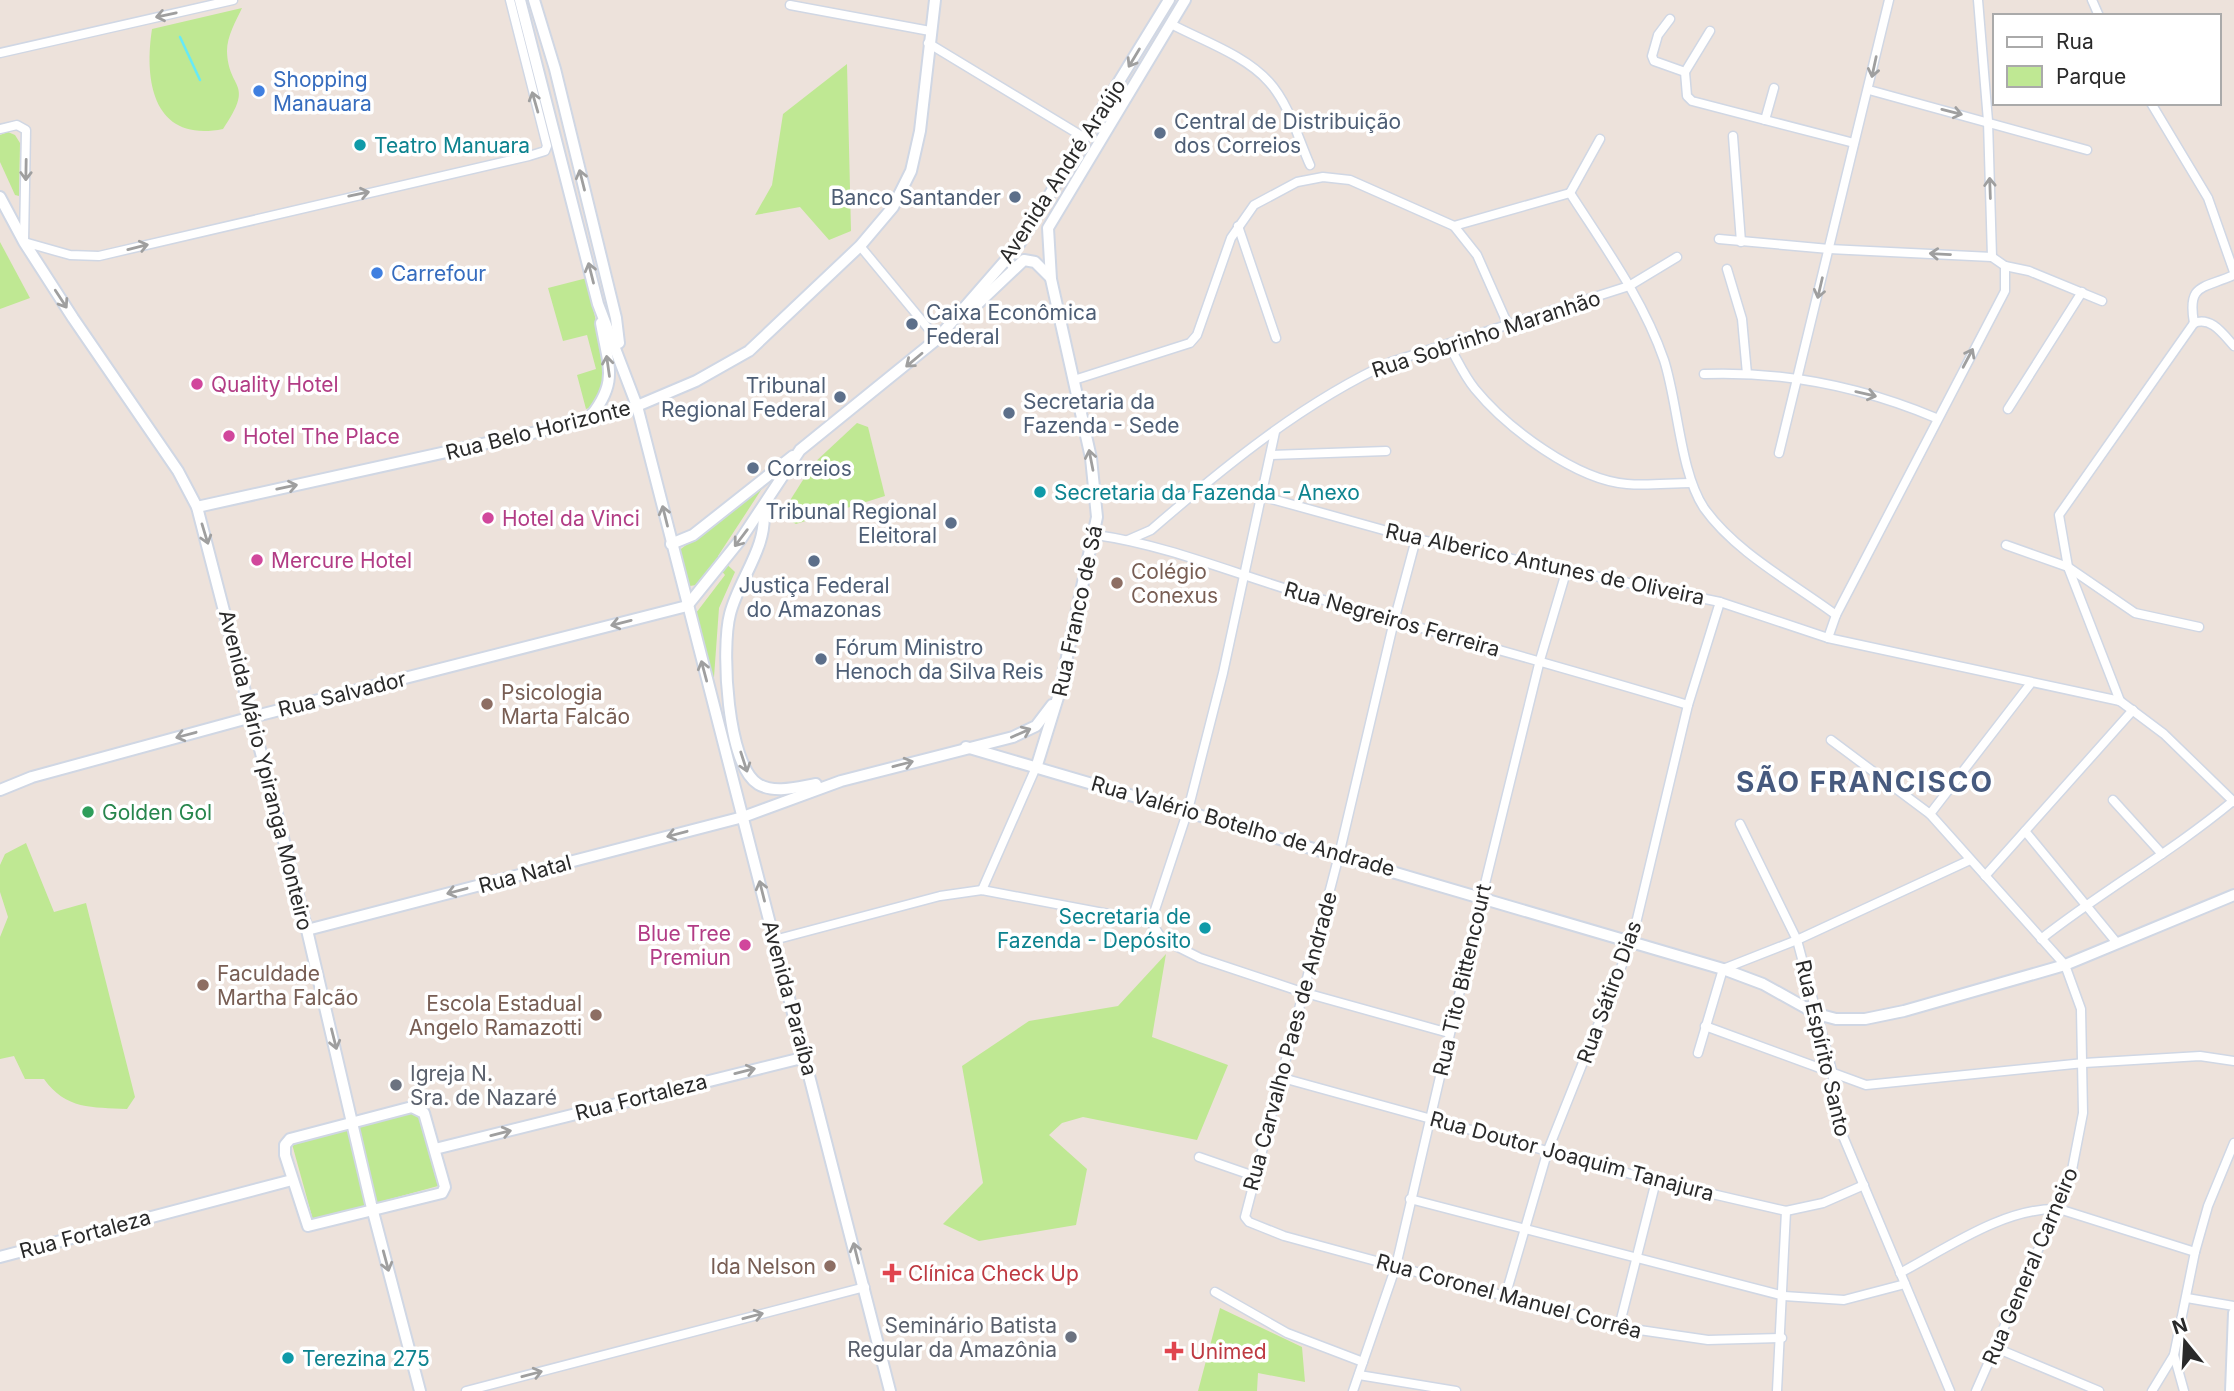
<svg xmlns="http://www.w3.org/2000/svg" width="2234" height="1391" font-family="Inter,sans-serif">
<rect width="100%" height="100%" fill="#ede2db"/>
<g fill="#bfe893">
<path d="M242,8C236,21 227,36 227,51C228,91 256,81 223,129C153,143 144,81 152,29Z"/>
<path d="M847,64L851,231L829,240L800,207L755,215L772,185L783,114Z"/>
<path d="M8,132L15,135L20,143L19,196L15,195L0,162V135Z"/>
<path d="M0,242L30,298L0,309Z"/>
<path d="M587,278L608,380L600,404L586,409L577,375L596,369L587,335L563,341L548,288Z"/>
<path d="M857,423L868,427L885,496L796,524L785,518L784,510L813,464Z"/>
<path d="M765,484L718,556L735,572L719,608L714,677H711L696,613L725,575L714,562L696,585L690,586L677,552Z"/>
<path d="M26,843L54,912L86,903L135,1097L127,1109C92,1107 66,1110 44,1079H25L14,1056L0,1059V937L8,917L0,892V865L5,854Z"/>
<path d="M1166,954L1152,1037L1228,1065L1197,1140L1083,1117L1062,1123L1049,1135L1087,1169L1076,1225L979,1241L943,1224L983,1183L962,1066L1029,1021L1118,1006Z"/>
<path d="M418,1110L438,1186L313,1220L292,1144Z"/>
<path d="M1220,1308L1302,1347L1305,1382L1258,1373L1257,1391H1198Z"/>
</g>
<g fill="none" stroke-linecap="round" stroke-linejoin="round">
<path stroke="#66eaf7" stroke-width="2.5" d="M180,37L200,80"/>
<g stroke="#d0d7e4" stroke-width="11">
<g id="street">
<path d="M1978,0L1988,121L1992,257"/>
<path d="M2092,0L2099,16"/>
<path d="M790,5L930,31"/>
<path d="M1670,19L1658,35L1652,56L1654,61L1685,72L1687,96L1692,101L1854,143"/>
<path d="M1171,24C1203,41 1245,55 1269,82C1289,104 1298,138 1310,165"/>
<path d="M928,43L1085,138"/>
<path d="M0,53L233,0"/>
<path d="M1685,72L1710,31"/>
<path d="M1869,90L2087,150"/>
<path d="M2151,103L2208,198L2234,272"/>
<path d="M1765,120L1774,88"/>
<path d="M0,129L17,125L26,130L24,242L70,255L99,256L529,156L545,151L547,146L510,0"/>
<path d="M1733,136L1741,242"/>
<path d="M1570,193C1604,246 1643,299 1664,360C1678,403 1680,472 1704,508C1735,552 1793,583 1836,615"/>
<path d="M1570,193L1600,139"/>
<path d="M1238,226L1276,338"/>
<path d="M1454,226L1570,193"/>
<path d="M1719,239L1829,249L1992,257L2005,266L2029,271L2102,301"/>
<path d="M860,246L937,339"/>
<path d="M1727,269L1742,319L1747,374"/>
<path d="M2194,323C2187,283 2203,289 2234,275"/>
<path d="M2194,323C2211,316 2223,334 2234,346"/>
<path d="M1448,344C1457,359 1464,376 1475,389C1507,428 1576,480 1627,484C1648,486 1670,483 1691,483"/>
<path d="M1704,374C1784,371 1862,387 1936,418"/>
<path d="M1074,380L1190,343L1197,335L1231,238L1254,205L1297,182L1323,177L1350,180L1454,226L1477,255L1508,325"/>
<path d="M2008,409L2082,292"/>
<path d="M1779,453L1889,0"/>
<path d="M1271,455L1386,451"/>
<path d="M1261,496L1416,539L1720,602L1828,638L2120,701L2164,734L2234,802"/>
<path d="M1096,535C1168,545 1240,576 1310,596C1436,633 1563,667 1688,705"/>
<path d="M1416,539L1394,621L1339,855L1245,1217L1249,1222L1284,1236L1619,1327L1708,1340L1782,1338"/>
<path d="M1128,540L1151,530C1224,467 1303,402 1391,362L1629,286L1677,257"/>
<path d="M2006,545L2068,567L2135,613L2199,627"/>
<path d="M1828,638L1836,615L2005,291V266"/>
<path d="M2120,701L2068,567L2059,515L2194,323"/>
<path d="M1831,740L1930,814L2065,965L2081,1009L2083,1113L2071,1175L1976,1391"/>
<path d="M2113,800L2162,854"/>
<path d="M1930,814L2031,683"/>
<path d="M1740,824L1797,940L1832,1071L1840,1129L1950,1391"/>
<path d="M2025,831L2117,943"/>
<path d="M1985,876L2133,710"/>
<path d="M982,890L1037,765"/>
<path d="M1151,922L1188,810L1223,673L1275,432"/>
<path d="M2041,939C2103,890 2172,852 2233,801"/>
<path d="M774,940L940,896L982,890L1151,922L1162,939L1200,958L1302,992L1449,1033"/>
<path d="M1705,1026L1866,1085L2084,1063L2200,1056L2234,1061"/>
<path d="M1698,1053L1723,969L1797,940L1970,860"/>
<path d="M1279,1077L1656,1181L1786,1211L1823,1203L1864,1185"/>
<path d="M1199,1157L1254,1176"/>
<path d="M1410,1199L1784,1296L1844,1300L1905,1284"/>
<path d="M1900,1273C1947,1248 2005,1207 2059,1209L2195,1252"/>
<path d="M1215,1292L1287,1333L1363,1362"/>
<path d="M1505,1297L1548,1150L1632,940L1688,705L1720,602"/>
<path d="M2187,1298L2234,1306"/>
<path d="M1619,1327L1656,1181"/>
<path d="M1996,1348L2099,1391"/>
<path d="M2174,1355L2184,1391"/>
<path d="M1359,1375L1456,1391"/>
<path d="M466,1391L865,1287"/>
<path d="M1353,1391L1396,1266L1482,896L1540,660L1567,569"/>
<path d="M1777,1391L1786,1211"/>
<path d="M2152,1391L2174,1355L2195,1252L2208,1206L2234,1143"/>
</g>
</g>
<g stroke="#d0d7e4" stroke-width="14">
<g id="secondary">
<path d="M520,0L598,304L637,406L890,1391"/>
<path d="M534,0L555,69L616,318L619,343"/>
<path d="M0,197L24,242L73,318L178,471L197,507L307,930L371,1204L420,1391"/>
<path d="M968,313L1024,260L1035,262L1050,277"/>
<path d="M587,421C619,383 609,369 601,323"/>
<path d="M197,507L587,421L637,406L696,381L749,351L860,246L893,207L911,171L920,131L935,0"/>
<path d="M763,508C769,546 739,578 730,614C721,648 727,765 758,784C774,794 798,787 816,784"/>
<path d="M671,544L693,535L793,456"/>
<path d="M687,606L741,539L800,450L937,339L1018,246L1169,0"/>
<path d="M966,747L1723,969L1763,984L1817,1014L1836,1019H1865L1904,1011L2065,965L2234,895"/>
<path d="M1037,765L1059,694L1097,517L1091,458L1051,279L1048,228L1185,0"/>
<path d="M0,790L32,777L252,717L687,606"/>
<path d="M307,930L743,817L841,781L1013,737L1036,726L1052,705"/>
<path d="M412,1107L424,1113L445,1187L442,1193L308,1226L285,1155V1145L290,1139Z"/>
<path d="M435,1149L806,1057"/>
<path d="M0,1257L292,1180"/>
<path d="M2231,1391L2234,1313"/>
</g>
</g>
<use href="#street" stroke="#fff" stroke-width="8"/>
<use href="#secondary" stroke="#fff" stroke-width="10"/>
</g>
<defs><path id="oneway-shaft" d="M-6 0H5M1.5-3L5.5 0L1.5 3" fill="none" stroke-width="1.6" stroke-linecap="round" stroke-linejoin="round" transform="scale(1.75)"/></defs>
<g stroke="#9f9f9f">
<use href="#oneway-shaft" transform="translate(166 15) rotate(168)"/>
<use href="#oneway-shaft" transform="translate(1134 58) rotate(121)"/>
<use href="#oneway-shaft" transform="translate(1874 67) rotate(102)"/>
<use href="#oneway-shaft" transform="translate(535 102) rotate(-106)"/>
<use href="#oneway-shaft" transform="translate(1952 112) rotate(14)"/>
<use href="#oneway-shaft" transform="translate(26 170) rotate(91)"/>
<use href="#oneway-shaft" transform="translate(582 180) rotate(-104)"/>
<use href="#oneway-shaft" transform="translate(1990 188) rotate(-92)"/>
<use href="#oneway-shaft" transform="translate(359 194) rotate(-12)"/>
<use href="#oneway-shaft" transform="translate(138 247) rotate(-14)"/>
<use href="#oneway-shaft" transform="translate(1940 254) rotate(-177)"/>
<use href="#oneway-shaft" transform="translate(591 273) rotate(-104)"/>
<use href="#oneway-shaft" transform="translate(1820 288) rotate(103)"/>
<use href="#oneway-shaft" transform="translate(61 299) rotate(57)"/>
<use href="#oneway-shaft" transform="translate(1968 358) rotate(-62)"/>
<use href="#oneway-shaft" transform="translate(914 360) rotate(140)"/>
<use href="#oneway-shaft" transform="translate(608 366) rotate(-98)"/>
<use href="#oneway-shaft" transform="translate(1866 394) rotate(13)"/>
<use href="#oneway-shaft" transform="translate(1091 460) rotate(-101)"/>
<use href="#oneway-shaft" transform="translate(287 487) rotate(-12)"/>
<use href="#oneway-shaft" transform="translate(665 516) rotate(-104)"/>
<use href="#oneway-shaft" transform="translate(205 534) rotate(73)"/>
<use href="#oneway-shaft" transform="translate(741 538) rotate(127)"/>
<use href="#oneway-shaft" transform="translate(621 623) rotate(166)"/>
<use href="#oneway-shaft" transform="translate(704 671) rotate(-105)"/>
<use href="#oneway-shaft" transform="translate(1021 733) rotate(-24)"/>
<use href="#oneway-shaft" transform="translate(186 735) rotate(165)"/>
<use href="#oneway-shaft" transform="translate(744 762) rotate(72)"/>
<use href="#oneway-shaft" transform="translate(903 764) rotate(-15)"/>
<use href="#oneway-shaft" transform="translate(677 834) rotate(165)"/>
<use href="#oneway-shaft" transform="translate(457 891) rotate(165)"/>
<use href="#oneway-shaft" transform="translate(762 891) rotate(-104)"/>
<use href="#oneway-shaft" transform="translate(334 1039) rotate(76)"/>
<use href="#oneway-shaft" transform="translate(745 1071) rotate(-14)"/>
<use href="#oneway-shaft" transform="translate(501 1133) rotate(-14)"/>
<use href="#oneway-shaft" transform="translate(856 1253) rotate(-104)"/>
<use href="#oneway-shaft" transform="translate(386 1261) rotate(75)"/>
<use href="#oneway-shaft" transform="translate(753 1316) rotate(-15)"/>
<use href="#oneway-shaft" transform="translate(532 1374) rotate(-15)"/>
</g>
<g fill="#3f7fe0" stroke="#fff" stroke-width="2.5">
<circle cx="259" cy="91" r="7"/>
<circle cx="377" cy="273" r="7"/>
</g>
<g fill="#5c6f8a" stroke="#fff" stroke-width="2.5">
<circle cx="1160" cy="133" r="7"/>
<circle cx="1015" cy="197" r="7"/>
<circle cx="912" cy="324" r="7"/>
<circle cx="840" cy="397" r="7"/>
<circle cx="1009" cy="413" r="7"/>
<circle cx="753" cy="468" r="7"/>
<circle cx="951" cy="523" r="7"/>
<circle cx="814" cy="561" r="7"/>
<circle cx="821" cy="659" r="7"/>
</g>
<g fill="#0f9aa8" stroke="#fff" stroke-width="2.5">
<circle cx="360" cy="145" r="7"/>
<circle cx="1040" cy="492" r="7"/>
<circle cx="1205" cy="928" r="7"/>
<circle cx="288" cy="1358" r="7"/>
</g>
<g fill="#d1479c" stroke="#fff" stroke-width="2.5">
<circle cx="197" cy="384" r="7"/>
<circle cx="229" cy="436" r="7"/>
<circle cx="488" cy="518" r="7"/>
<circle cx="257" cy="560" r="7"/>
<circle cx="745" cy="945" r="7"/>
</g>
<g fill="#8d6e63" stroke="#fff" stroke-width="2.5">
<circle cx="1117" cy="583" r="7"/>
<circle cx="487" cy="704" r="7"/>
<circle cx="203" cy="985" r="7"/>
<circle cx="596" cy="1015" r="7"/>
<circle cx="830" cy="1266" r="7"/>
</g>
<circle fill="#2e9e5b" stroke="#fff" stroke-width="2.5" cx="88" cy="812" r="7"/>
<g fill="#6b7280" stroke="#fff" stroke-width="2.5">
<circle cx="396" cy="1085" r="7"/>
<circle cx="1071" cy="1337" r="7"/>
</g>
<g fill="#e0444e" stroke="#fff" stroke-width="2.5">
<path d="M888.5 1262.5h7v7h7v7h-7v7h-7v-7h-7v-7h7z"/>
<path d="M1170.5 1340.5h7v7h7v7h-7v7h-7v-7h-7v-7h7z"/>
</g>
<g text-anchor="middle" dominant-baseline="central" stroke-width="7" stroke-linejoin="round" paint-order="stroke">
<g font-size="21" fill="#366cbe" stroke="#fff" text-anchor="start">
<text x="273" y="79">Shopping<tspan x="273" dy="24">Manauara</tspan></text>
<text x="391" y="273">Carrefour</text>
</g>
<g font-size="21" fill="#4e5e75" stroke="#fff" text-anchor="start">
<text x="1174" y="121">Central de Distribuição<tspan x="1174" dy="24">dos Correios</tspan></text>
<text x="1001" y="197" text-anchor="end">Banco Santander</text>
<text x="926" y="312">Caixa Econômica<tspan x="926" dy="24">Federal</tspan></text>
<text x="826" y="385" text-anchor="end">Tribunal<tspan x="826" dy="24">Regional Federal</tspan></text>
<text x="1023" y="401">Secretaria da<tspan x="1023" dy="24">Fazenda - Sede</tspan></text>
<text x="767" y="468">Correios</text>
<text x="937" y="511" text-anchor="end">Tribunal Regional<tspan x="937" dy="24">Eleitoral</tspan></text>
<text x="814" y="585" text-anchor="middle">Justiça Federal<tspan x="814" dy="24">do Amazonas</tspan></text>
<text x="835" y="647">Fórum Ministro<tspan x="835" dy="24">Henoch da Silva Reis</tspan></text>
</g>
<g font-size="21" fill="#0d838f" stroke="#fff" text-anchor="start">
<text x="374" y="145">Teatro Manuara</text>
<text x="1054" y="492">Secretaria da Fazenda - Anexo</text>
<text x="1191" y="916" text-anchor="end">Secretaria de<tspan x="1191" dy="24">Fazenda - Depósito</tspan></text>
<text x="302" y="1358">Terezina 275</text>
</g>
<g font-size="21" fill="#2a2a2a" stroke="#fff">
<text transform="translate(1062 171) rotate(-57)">Avenida André Araújo</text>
<text transform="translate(1486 334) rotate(-18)">Rua Sobrinho Maranhão</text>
<text transform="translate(538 430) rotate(-14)">Rua Belo Horizonte</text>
<text transform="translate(1545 564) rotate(12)">Rua Alberico Antunes de Oliveira</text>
<text transform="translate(1077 611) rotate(-78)">Rua Franco de Sá</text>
<text transform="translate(1392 619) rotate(16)">Rua Negreiros Ferreira</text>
<text transform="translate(342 694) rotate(-14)">Rua Salvador</text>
<text transform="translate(266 770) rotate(76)">Avenida Mário Ypiranga Monteiro</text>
<text transform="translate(1243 826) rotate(16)">Rua Valério Botelho de Andrade</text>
<text transform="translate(525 874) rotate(-15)">Rua Natal</text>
<text transform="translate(1462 980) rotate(-77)">Rua Tito Bittencourt</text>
<text transform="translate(1609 992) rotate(-70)">Rua Sátiro Dias</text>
<text transform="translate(790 998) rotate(75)">Avenida Paraíba</text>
<text transform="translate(1290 1041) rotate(-75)">Rua Carvalho Paes de Andrade</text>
<text transform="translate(1823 1048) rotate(77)">Rua Espírito Santo</text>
<text transform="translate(641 1097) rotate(-14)">Rua Fortaleza</text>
<text transform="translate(1572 1156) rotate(15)">Rua Doutor Joaquim Tanajura</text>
<text transform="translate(85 1234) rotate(-15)">Rua Fortaleza</text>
<text transform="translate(2030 1266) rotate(-67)">Rua General Carneiro</text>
<text transform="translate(1509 1296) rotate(15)">Rua Coronel Manuel Corrêa</text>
</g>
<g font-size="21" fill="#b23c85" stroke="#fff" text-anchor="start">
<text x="211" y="384">Quality Hotel</text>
<text x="243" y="436">Hotel The Place</text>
<text x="502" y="518">Hotel da Vinci</text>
<text x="271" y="560">Mercure Hotel</text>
<text x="731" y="933" text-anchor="end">Blue Tree<tspan x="731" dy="24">Premiun</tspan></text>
</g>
<g font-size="21" fill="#785e54" stroke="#fff" text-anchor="start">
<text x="1131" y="571">Colégio<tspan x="1131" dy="24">Conexus</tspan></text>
<text x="501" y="692">Psicologia<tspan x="501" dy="24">Marta Falcão</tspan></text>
<text x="217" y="973">Faculdade<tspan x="217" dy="24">Martha Falcão</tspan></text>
<text x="582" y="1003" text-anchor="end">Escola Estadual<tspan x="582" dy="24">Angelo Ramazotti</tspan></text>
<text x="816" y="1266" text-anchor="end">Ida Nelson</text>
</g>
<g font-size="21" fill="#27864d" stroke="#fff" text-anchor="start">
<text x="102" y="812">Golden Gol</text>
</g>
<g font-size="21" fill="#5b616d" stroke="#fff" text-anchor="start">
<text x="410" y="1073">Igreja N.<tspan x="410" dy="24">Sra. de Nazaré</tspan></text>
<text x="1057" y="1325" text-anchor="end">Seminário Batista<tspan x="1057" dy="24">Regular da Amazônia</tspan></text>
</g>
<g font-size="21" fill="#be3a42" stroke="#fff" text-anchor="start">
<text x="908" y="1273">Clínica Check Up</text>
<text x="1190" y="1351">Unimed</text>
</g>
<g font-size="28" font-weight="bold" letter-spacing="2" fill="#475a7e" stroke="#fff">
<text x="1865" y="782">SÃO FRANCISCO</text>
</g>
</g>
<rect x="1993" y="14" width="228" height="91" fill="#ffffff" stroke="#aaaaaa" stroke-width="2"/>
<rect x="2007" y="37" width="35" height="10" fill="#ffffff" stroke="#aaaaaa" stroke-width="2"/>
<text x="2056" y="49" font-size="21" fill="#2a2a2a">Rua</text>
<rect x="2007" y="66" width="35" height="21" fill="#bfe893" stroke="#aaaaaa" stroke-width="2"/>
<text x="2056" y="84" font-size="21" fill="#2a2a2a">Parque</text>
<g transform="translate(2185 1342) rotate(342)" stroke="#ffffff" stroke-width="5" paint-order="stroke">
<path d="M0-5L12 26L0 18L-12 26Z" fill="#2a2a2a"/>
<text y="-10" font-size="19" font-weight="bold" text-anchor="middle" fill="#2a2a2a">N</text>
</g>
</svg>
